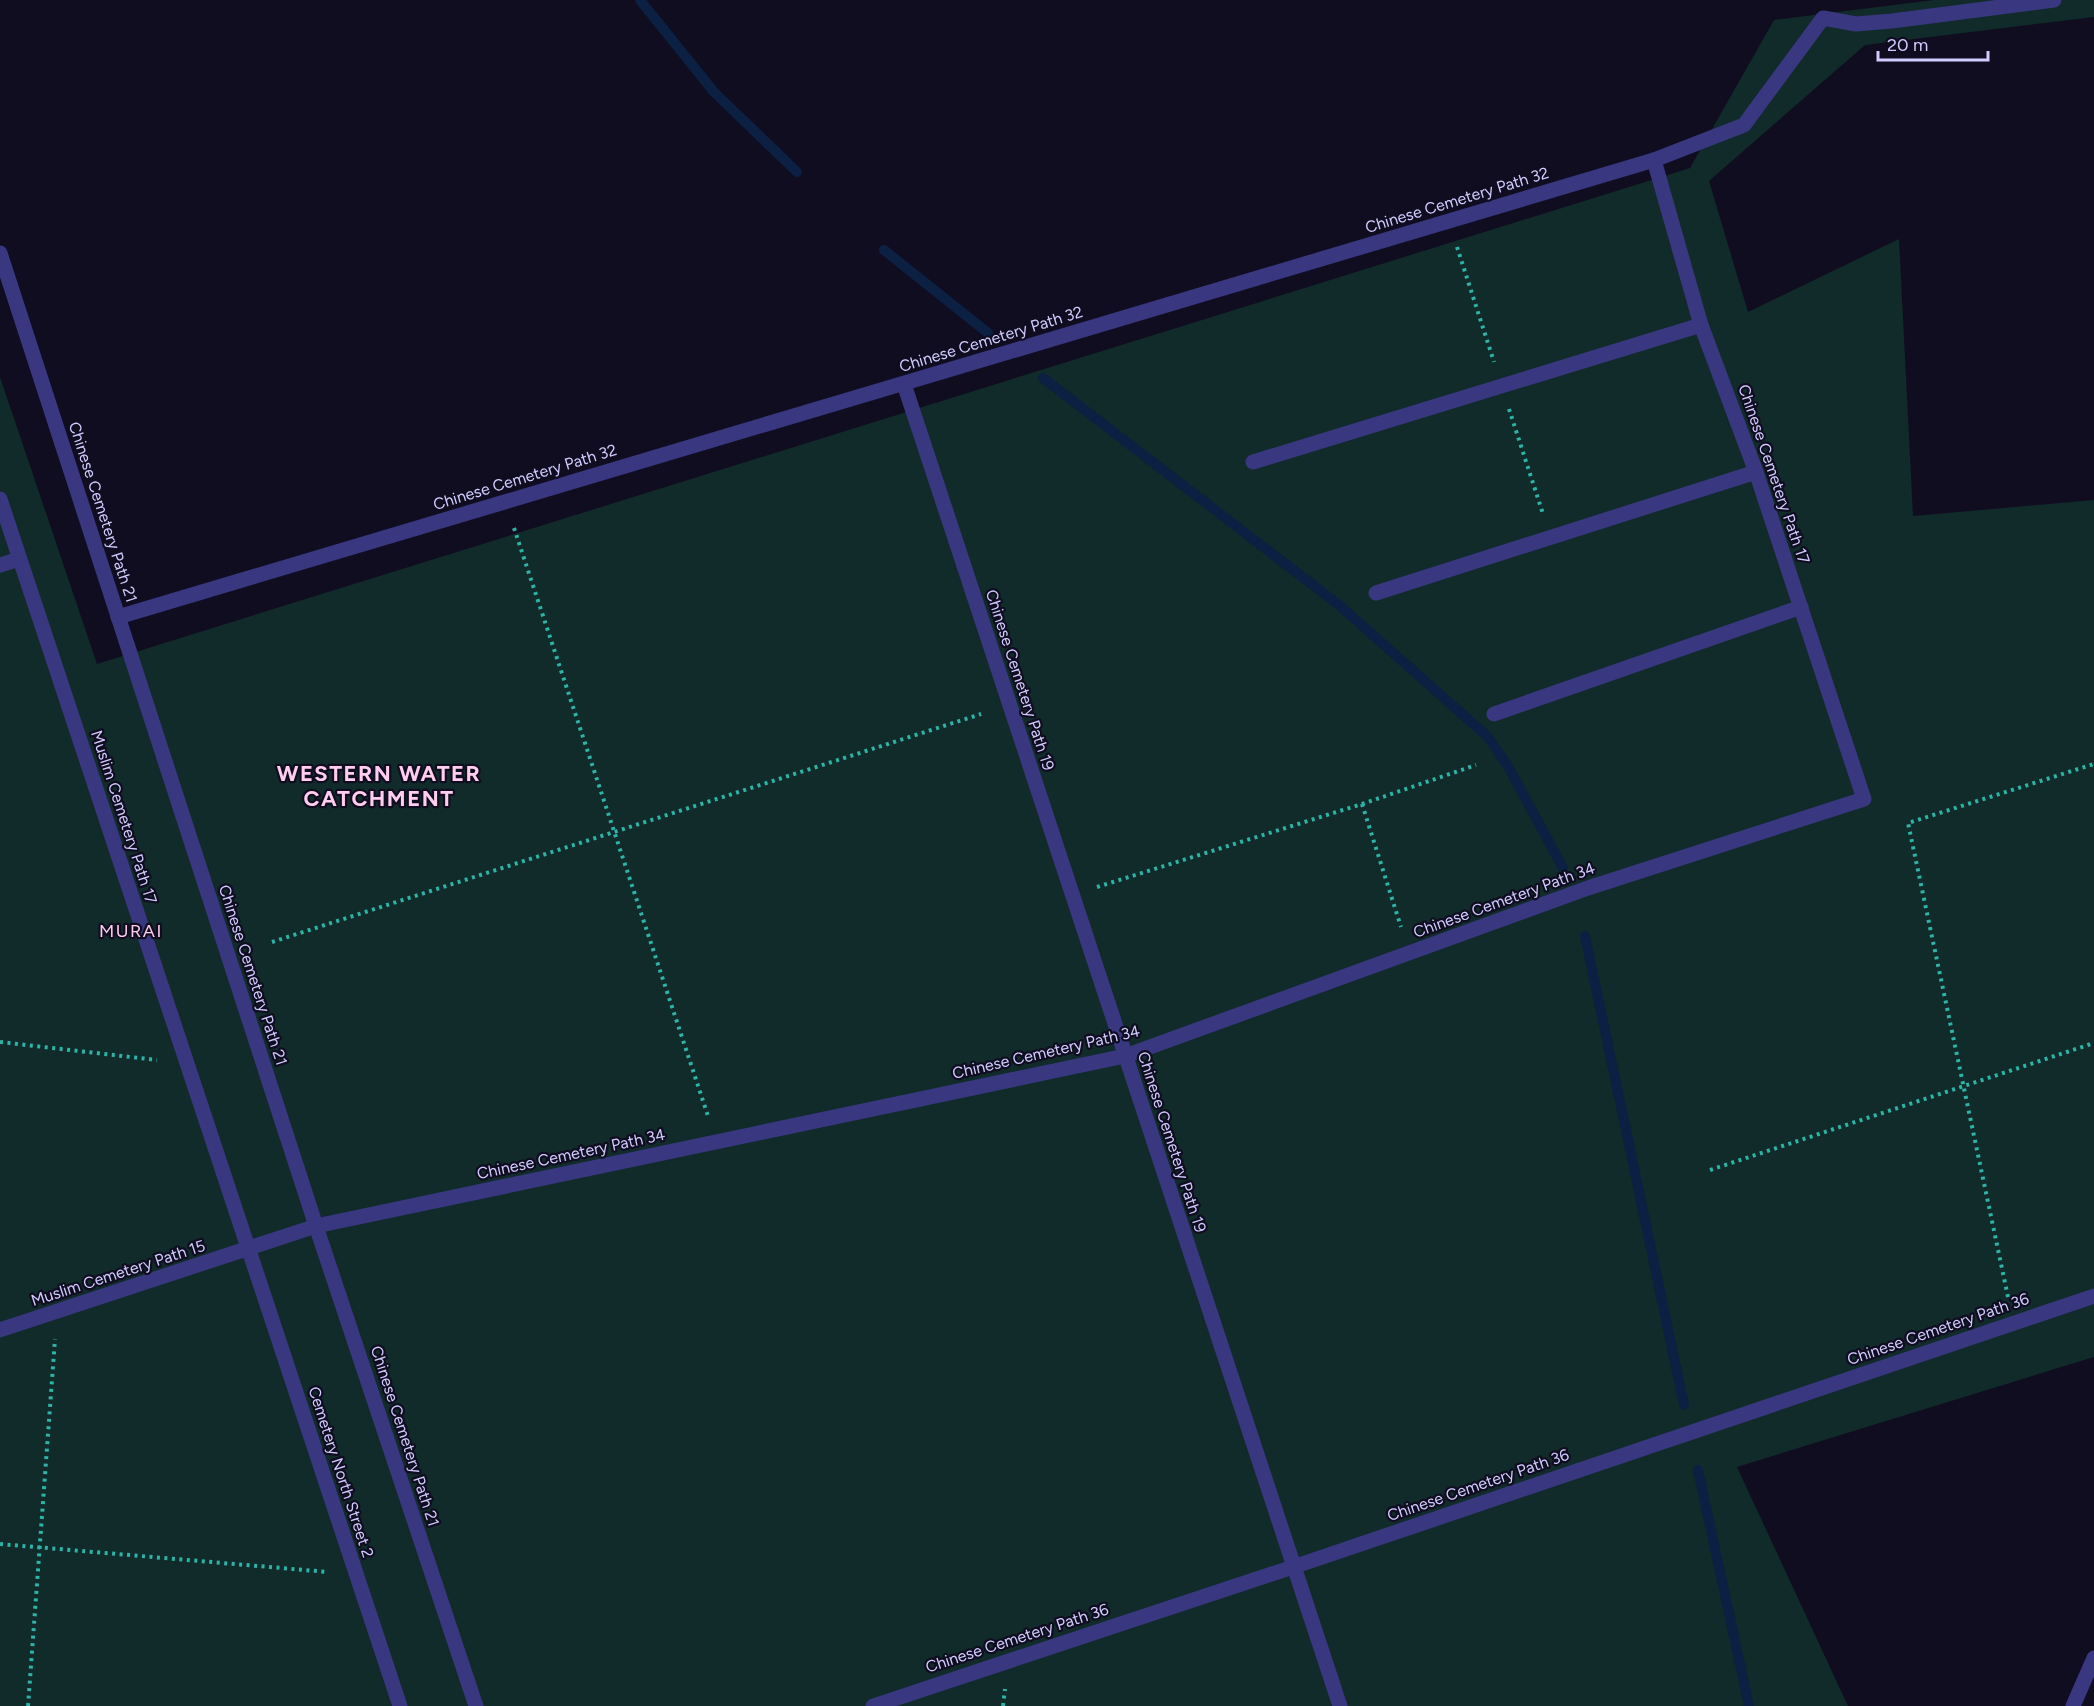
<svg xmlns="http://www.w3.org/2000/svg" width="2094" height="1706" font-family="Figtree,sans-serif">
<rect width="100%" height="100%" fill="#100d21"/>
<path fill="#102b29" d="M1934,0H2094V17L1865,45L1709,181L1748,312L1899,239L1913,516L2094,500V1357L1737,1467L1848,1706H0V377L97,664L1690,168L1774,20Z"/>
<g fill="none" stroke-linecap="round" stroke-linejoin="round">
<g stroke="#0b2042" stroke-width="10">
<path d="M640,0L714,92L797,172"/>
<path d="M884,250L988,333"/>
<path d="M1043,378L1339,605L1488,737L1509,768L1563,868"/>
<path d="M1585,936L1684,1405"/>
<path d="M1698,1470L1749,1706"/>
</g>
<g stroke="#2db3a7" stroke-width="4" stroke-dasharray="3 4.5" stroke-linecap="butt">
<path d="M1457,247L1494,362"/>
<path d="M1509,409L1543,514"/>
<path d="M514,528L708,1116"/>
<path d="M1362,804L1401,927"/>
<path d="M1097,887L1362,804L1476,765"/>
<path d="M272,942L981,714"/>
<path d="M0,1042L157,1060"/>
<path d="M1710,1170L2094,1043"/>
<path d="M2008,1297L1908,823L2094,764"/>
<path d="M0,1544L328,1572"/>
<path d="M28,1706L55,1339"/>
<path d="M1003,1706L1005,1689"/>
</g>
<g stroke="#383780" stroke-width="15">
<path d="M0,253L316,1226L476,1706"/>
<path d="M904,384L1340,1706"/>
<path d="M1253,462L1701,325"/>
<path d="M0,499L400,1706"/>
<path d="M0,565L19,559"/>
<path d="M1376,593L1756,472"/>
<path d="M118,617L1654,160L1744,125L1823,18L1856,24L1892,21L2054,0"/>
<path d="M1494,714L1801,607"/>
<path d="M0,1330L316,1226L1125,1056L1588,888L1864,799L1756,472L1701,325L1654,160"/>
<path d="M873,1706L1293,1567L2094,1296"/>
<path d="M2073,1706L2094,1658"/>
</g>
</g>
<g text-anchor="middle" dominant-baseline="central" stroke-width="4.5" stroke-linejoin="round" paint-order="stroke">
<g font-size="16" fill="#d1ccff" stroke="#100d21">
<text transform="translate(1457 200) rotate(-17)">Chinese Cemetery Path 32</text>
<text transform="translate(991 339) rotate(-17)">Chinese Cemetery Path 32</text>
<text transform="translate(1774 474) rotate(71)">Chinese Cemetery Path 17</text>
<text transform="translate(525 477) rotate(-17)">Chinese Cemetery Path 32</text>
<text transform="translate(103 512) rotate(72)">Chinese Cemetery Path 21</text>
<text transform="translate(1020 680) rotate(72)">Chinese Cemetery Path 19</text>
<text transform="translate(124 817) rotate(72)">Muslim Cemetery Path 17</text>
<text transform="translate(1504 900) rotate(-20)">Chinese Cemetery Path 34</text>
<text transform="translate(253 975) rotate(72)">Chinese Cemetery Path 21</text>
<text transform="translate(1046 1052) rotate(-13)">Chinese Cemetery Path 34</text>
<text transform="translate(1172 1142) rotate(72)">Chinese Cemetery Path 19</text>
<text transform="translate(571 1154) rotate(-12)">Chinese Cemetery Path 34</text>
<text transform="translate(118 1273) rotate(-18)">Muslim Cemetery Path 15</text>
<text transform="translate(1938 1329) rotate(-19)">Chinese Cemetery Path 36</text>
<text transform="translate(405 1436) rotate(72)">Chinese Cemetery Path 21</text>
<text transform="translate(341 1472) rotate(72)">Cemetery North Street 2</text>
<text transform="translate(1478 1485) rotate(-19)">Chinese Cemetery Path 36</text>
<text transform="translate(1017 1638) rotate(-18)">Chinese Cemetery Path 36</text>
</g>
<g font-size="18" letter-spacing="1.5" fill="#ffceef" stroke="#100d21">
<text x="131" y="931">MURAI</text>
</g>
<g font-size="22" font-weight="bold" letter-spacing="1.5" fill="#ffceef" stroke="#100d21">
<text x="379" y="773">WESTERN WATER<tspan x="379" dy="25">CATCHMENT</tspan></text>
</g>
</g>
<path d="M1878 51v9h110v-9" fill="none" stroke="#d1ccff" stroke-width="3"/>
<text x="1887" y="51" font-size="18" fill="#d1ccff" stroke="#100d21" stroke-width="4.5" paint-order="stroke">20 m</text>
</svg>
